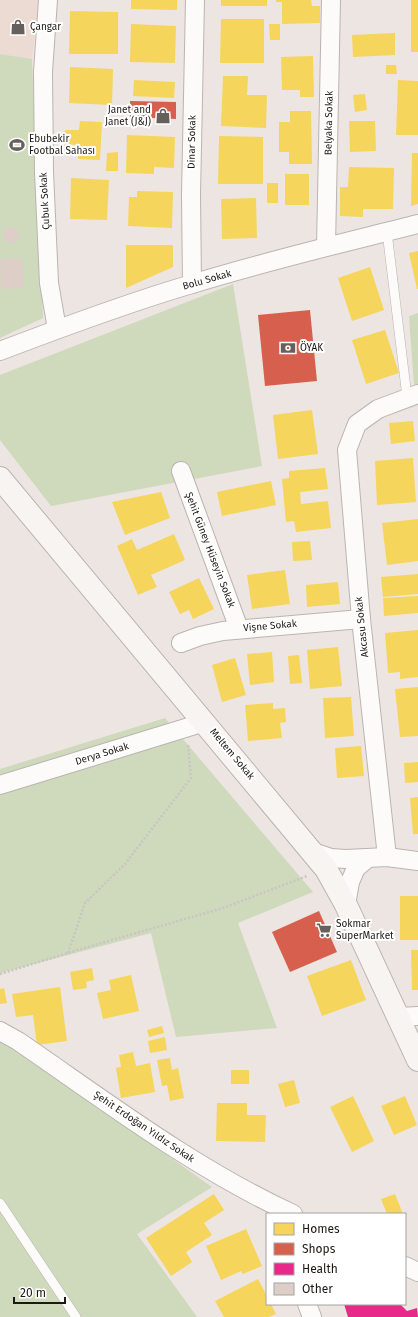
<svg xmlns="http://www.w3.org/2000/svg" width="418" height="1317" font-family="'Fira Sans',sans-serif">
<rect width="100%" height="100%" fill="#ede5e1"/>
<path fill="#ebdbd2" d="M0,0H39L32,59L0,54Z"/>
<g fill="#cfd9bc">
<path d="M0,54L32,59L43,318L0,338Z"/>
<path d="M233,284L262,466L51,506L0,440V375Z"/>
<path d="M418,313V384L414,385L409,316Z"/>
<path d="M165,718L313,892L238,923L277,1028L176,1037L151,933L0,973V769Z"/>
<path d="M0,1037L212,1187L137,1234L197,1317H0Z"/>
</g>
<g fill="#f6d55c">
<path d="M131,0H177V10L131,9Z"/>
<rect x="221" y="0" width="46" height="6"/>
<path d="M276,0H311L312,6H320V23L282,24V2H276Z"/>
<rect x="411" y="0" width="7" height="52"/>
<path d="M70,11L118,12V54H69Z"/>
<path d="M221,19H264V63H220Z"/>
<path d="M131,24L176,26L175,63L130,62Z"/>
<path d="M269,24H280V40H270Z"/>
<path d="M395,33V55L353,57L352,35Z"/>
<path d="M313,56L314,97H300V90H282L281,57Z"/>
<path d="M386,65H396L397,74H386Z"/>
<path d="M70,67L113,69L112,105L69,103Z"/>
<path d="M223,76H248L247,95H267L266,128L221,126Z"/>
<path d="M134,80L175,82L174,98L133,96Z"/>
<path d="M398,80L418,81V135H396Z"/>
<path d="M365,94L367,110L355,112L353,95Z"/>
<path d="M290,111H311L312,164H289V152H279V122H290Z"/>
<path d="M80,121L102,122L100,160L78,159V145L64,144L65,130H79Z"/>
<path d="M349,121H375L376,151L350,152Z"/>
<path d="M127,135L175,137L174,168L154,167V174L126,173Z"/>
<path d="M219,136L263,137V184H218Z"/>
<path d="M118,152V171H106L107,153Z"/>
<path d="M412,153H418V204L411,206Z"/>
<path d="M349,167L394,168L393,209H363V217L340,216V187H348Z"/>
<rect x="285" y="174" width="24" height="31"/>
<path d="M71,178L109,180L107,220L70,219Z"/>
<rect x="267" y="183" width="11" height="20"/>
<path d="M137,191L173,192L172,228L128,226L129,197H137Z"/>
<path d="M256,198L257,238L222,239L221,199Z"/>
<path d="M126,245H173V267L126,288Z"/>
<path d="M418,251V289H417L409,253Z"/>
<path d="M370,267L384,310L352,321L338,278Z"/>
<path d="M385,330L399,373L366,384L352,340Z"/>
<path d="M312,410L318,454L278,459L273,415Z"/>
<path d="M413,421L415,441L391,444L389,423Z"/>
<path d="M413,458L416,502L377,505L375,461Z"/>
<path d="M325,468L328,489L300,492L301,504L328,501L331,528L296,532L294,521L286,522L282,479L289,478V471Z"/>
<path d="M271,481L276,505L222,516L217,492Z"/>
<path d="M161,492L170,518L125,535L112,502Z"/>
<path d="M418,519V561L387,565L382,523Z"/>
<path d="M174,534L185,560L151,575L157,587L138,595L117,546L132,539L137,550Z"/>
<path d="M310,541L312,560L293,561L292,542Z"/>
<path d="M285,570L290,604L252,609L247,575Z"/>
<path d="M418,574V594L383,597L381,577Z"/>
<path d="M199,578L214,609L193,619L189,610L180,614L169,592Z"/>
<path d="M338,582L340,604L307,607L306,585Z"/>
<path d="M418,596V613L384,616L383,598Z"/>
<path d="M418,630V677L400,679V672L388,673L385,633Z"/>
<path d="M338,647L342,686L310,689L307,650Z"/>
<path d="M272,652L274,682L250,685L247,654Z"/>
<path d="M299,655L302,683L290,684L288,656Z"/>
<path d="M235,658L246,695L222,702L212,665Z"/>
<path d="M418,687V736L400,737L395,689Z"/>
<path d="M351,697L354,736L325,738L323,698Z"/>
<path d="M273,703V709L285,708L286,722L280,723L282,738L248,741L245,705Z"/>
<path d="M361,746L364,776L337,778L335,748Z"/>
<path d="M418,762V782L405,783L404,763Z"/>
<path d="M418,797V834H413L410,798Z"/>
<rect x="400" y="896" width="18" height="44"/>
<path d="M411,950H418V990H412Z"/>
<path d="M351,960L366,1000L322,1016L307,976Z"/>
<path d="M92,968L94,980L86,982L87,988L73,990L70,972Z"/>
<path d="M131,975L139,1011L103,1019L97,993L111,990L109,980Z"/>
<path d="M60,987L67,1041L37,1045L33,1015L16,1017L12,994Z"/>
<path d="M4,988L7,1003L0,1004V989Z"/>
<path d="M162,1026L164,1033L149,1037L147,1030Z"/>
<path d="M165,1037L167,1050L150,1053L148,1041Z"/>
<path d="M133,1052L136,1066L150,1063L155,1092L121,1098L116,1068L121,1067L119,1055Z"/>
<path d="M170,1058L172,1070L178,1068L184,1098L170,1101L167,1085L162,1086L157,1060Z"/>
<rect x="231" y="1070" width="18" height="14"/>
<path d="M294,1080L300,1103L285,1107L278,1084Z"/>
<path d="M353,1096L374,1141L352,1152L330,1107Z"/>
<path d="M405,1096L417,1125L394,1135L381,1106Z"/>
<path d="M217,1103H247V1115H266L265,1142L216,1141Z"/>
<path d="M214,1194L224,1210L204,1223L212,1235L186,1252L192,1262L171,1276L146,1238Z"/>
<path d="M395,1194L403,1214H387L381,1199Z"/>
<path d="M246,1229L262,1266L243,1274L241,1271L221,1280L206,1246Z"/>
<path d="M258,1279L267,1296V1304H271L276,1314L269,1317H224L215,1301Z"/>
</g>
<g fill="#d6604d">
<path d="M130,101L176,102V119L130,117Z"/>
<path d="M310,310L317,381L265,386L258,315Z"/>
<path d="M319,911L337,952L290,972L272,932Z"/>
</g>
<path fill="#e7298a" d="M344,1304H400L407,1311L417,1308L418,1317H348Z"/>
<g fill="#ddcec8">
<circle cx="11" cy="235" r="8"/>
<path d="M22,258L24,288L1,289L0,259Z"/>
</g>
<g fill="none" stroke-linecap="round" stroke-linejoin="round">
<g stroke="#bab4b0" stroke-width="10">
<g id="lane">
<path d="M387,232L407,397"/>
<path d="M0,1203L76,1317"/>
</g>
</g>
<g stroke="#bab4b0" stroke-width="20">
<g id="street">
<path d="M48,0L43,72L44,172L49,283L57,329"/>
<path d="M326,246L331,0"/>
<path d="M192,284L191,195L195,0"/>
<path d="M0,351C63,327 127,303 192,284C266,261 343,243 418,224"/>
<path d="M181,471L239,629"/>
<path d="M181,643L200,636L223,631L361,619"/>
<path d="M0,785L205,722"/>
<path d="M313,852L331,858L346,859L387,857L418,861"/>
<path d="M387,857L361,619L347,450L357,424L378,409L418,394"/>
<path d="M346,905L350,882L356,868L368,858"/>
<path d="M399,1017L418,1016"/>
<path d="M0,1031L18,1041C107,1102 195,1169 293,1214"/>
<path d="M405,1266L418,1272"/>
<path d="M307,1304L312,1317"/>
</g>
</g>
<g stroke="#bab4b0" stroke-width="24">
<path id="secondary" d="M0,478L326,869L346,905L418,1060"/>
</g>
<g stroke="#c8c5c4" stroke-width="2.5" stroke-dasharray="2 2" stroke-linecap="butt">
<path d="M68,953L85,903L125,864L191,778L188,744"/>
<path d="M0,974L81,949L223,908L307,876"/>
</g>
<use href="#lane" stroke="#fcfbfa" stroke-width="9"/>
<use href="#street" stroke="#fcfbfa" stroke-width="18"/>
<use href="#secondary" stroke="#f8f4f2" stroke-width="22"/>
</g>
<defs>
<g id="shop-bare" transform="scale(1.2)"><path d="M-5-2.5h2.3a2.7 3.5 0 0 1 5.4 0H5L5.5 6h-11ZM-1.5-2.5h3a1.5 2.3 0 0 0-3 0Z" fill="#66605c" stroke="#fff" stroke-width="2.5" paint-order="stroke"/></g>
<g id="stadium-bare" transform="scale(1.2)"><path d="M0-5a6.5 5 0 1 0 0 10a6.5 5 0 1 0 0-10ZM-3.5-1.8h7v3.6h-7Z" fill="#66605c" stroke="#fff" stroke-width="2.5" paint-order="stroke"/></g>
<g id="bank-bare" transform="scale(1.2)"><path d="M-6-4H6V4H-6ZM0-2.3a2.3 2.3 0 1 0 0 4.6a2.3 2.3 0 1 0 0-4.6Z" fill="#66605c" stroke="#fff" stroke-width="2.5" paint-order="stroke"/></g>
<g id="supermarket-bare" transform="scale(1.2)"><path d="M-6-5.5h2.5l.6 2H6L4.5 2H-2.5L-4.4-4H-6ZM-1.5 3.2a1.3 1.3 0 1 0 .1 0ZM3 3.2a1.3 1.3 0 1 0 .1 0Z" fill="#66605c" stroke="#fff" stroke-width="2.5" paint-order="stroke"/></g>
</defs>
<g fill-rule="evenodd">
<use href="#shop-bare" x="18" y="27"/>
<use href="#shop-bare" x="163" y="116"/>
<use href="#stadium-bare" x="17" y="145"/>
<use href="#bank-bare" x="288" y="348"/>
<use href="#supermarket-bare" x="324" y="930"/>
</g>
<g text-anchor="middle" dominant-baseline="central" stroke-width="4" stroke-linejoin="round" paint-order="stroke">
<g font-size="10" fill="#1d1815" stroke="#fff" text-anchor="start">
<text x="30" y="27">Çangar</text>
<text x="151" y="110" text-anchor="end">Janet and<tspan x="151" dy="12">Janet (J&amp;J)</tspan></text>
<text x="29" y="139">Ebubekir<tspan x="29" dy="12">Footbal Sahası</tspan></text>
<text x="300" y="348">ÖYAK</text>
<text x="336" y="924">Sokmar<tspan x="336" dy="12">SuperMarket</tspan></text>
</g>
<g font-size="10" fill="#1d1815" stroke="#fff">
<text transform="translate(329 123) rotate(-89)">Belyaka Sokak</text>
<text transform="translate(192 142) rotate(-89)">Dinar Sokak</text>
<text transform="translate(45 201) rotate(-93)">Çubuk Sokak</text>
<text transform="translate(207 280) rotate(-16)">Bolu Sokak</text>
<text transform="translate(210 550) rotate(69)">Şehit Güney Hüseyin Sokak</text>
<text transform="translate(270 626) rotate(-5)">Vişne Sokak</text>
<text transform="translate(362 627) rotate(-96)">Akcasu Sokak</text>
<text transform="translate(102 754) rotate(-17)">Derya Sokak</text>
<text transform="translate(232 754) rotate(50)">Meltem Sokak</text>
<text transform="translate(144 1127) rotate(34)">Şehit Erdoğan Yıldız Sokak</text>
</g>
</g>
<rect x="266" y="1213" width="140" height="92" fill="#ffffff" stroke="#a5a3a1"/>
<rect x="274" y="1223" width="20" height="12" fill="#f6d55c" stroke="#a5a3a1"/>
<text x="302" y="1233" font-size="12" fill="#1d1815">Homes</text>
<rect x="274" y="1243" width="20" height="12" fill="#d6604d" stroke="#a5a3a1"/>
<text x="302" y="1253" font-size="12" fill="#1d1815">Shops</text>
<rect x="274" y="1263" width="20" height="12" fill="#e7298a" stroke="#a5a3a1"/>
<text x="302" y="1273" font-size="12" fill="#1d1815">Health</text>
<rect x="274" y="1283" width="20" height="12" fill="#ddcec8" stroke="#a5a3a1"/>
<text x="302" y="1293" font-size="12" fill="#1d1815">Other</text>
<path d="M14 1297v6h51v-6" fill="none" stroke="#1d1815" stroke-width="2"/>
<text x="20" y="1297" font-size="12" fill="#1d1815" stroke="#ffffff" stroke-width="3" paint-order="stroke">20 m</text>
</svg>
